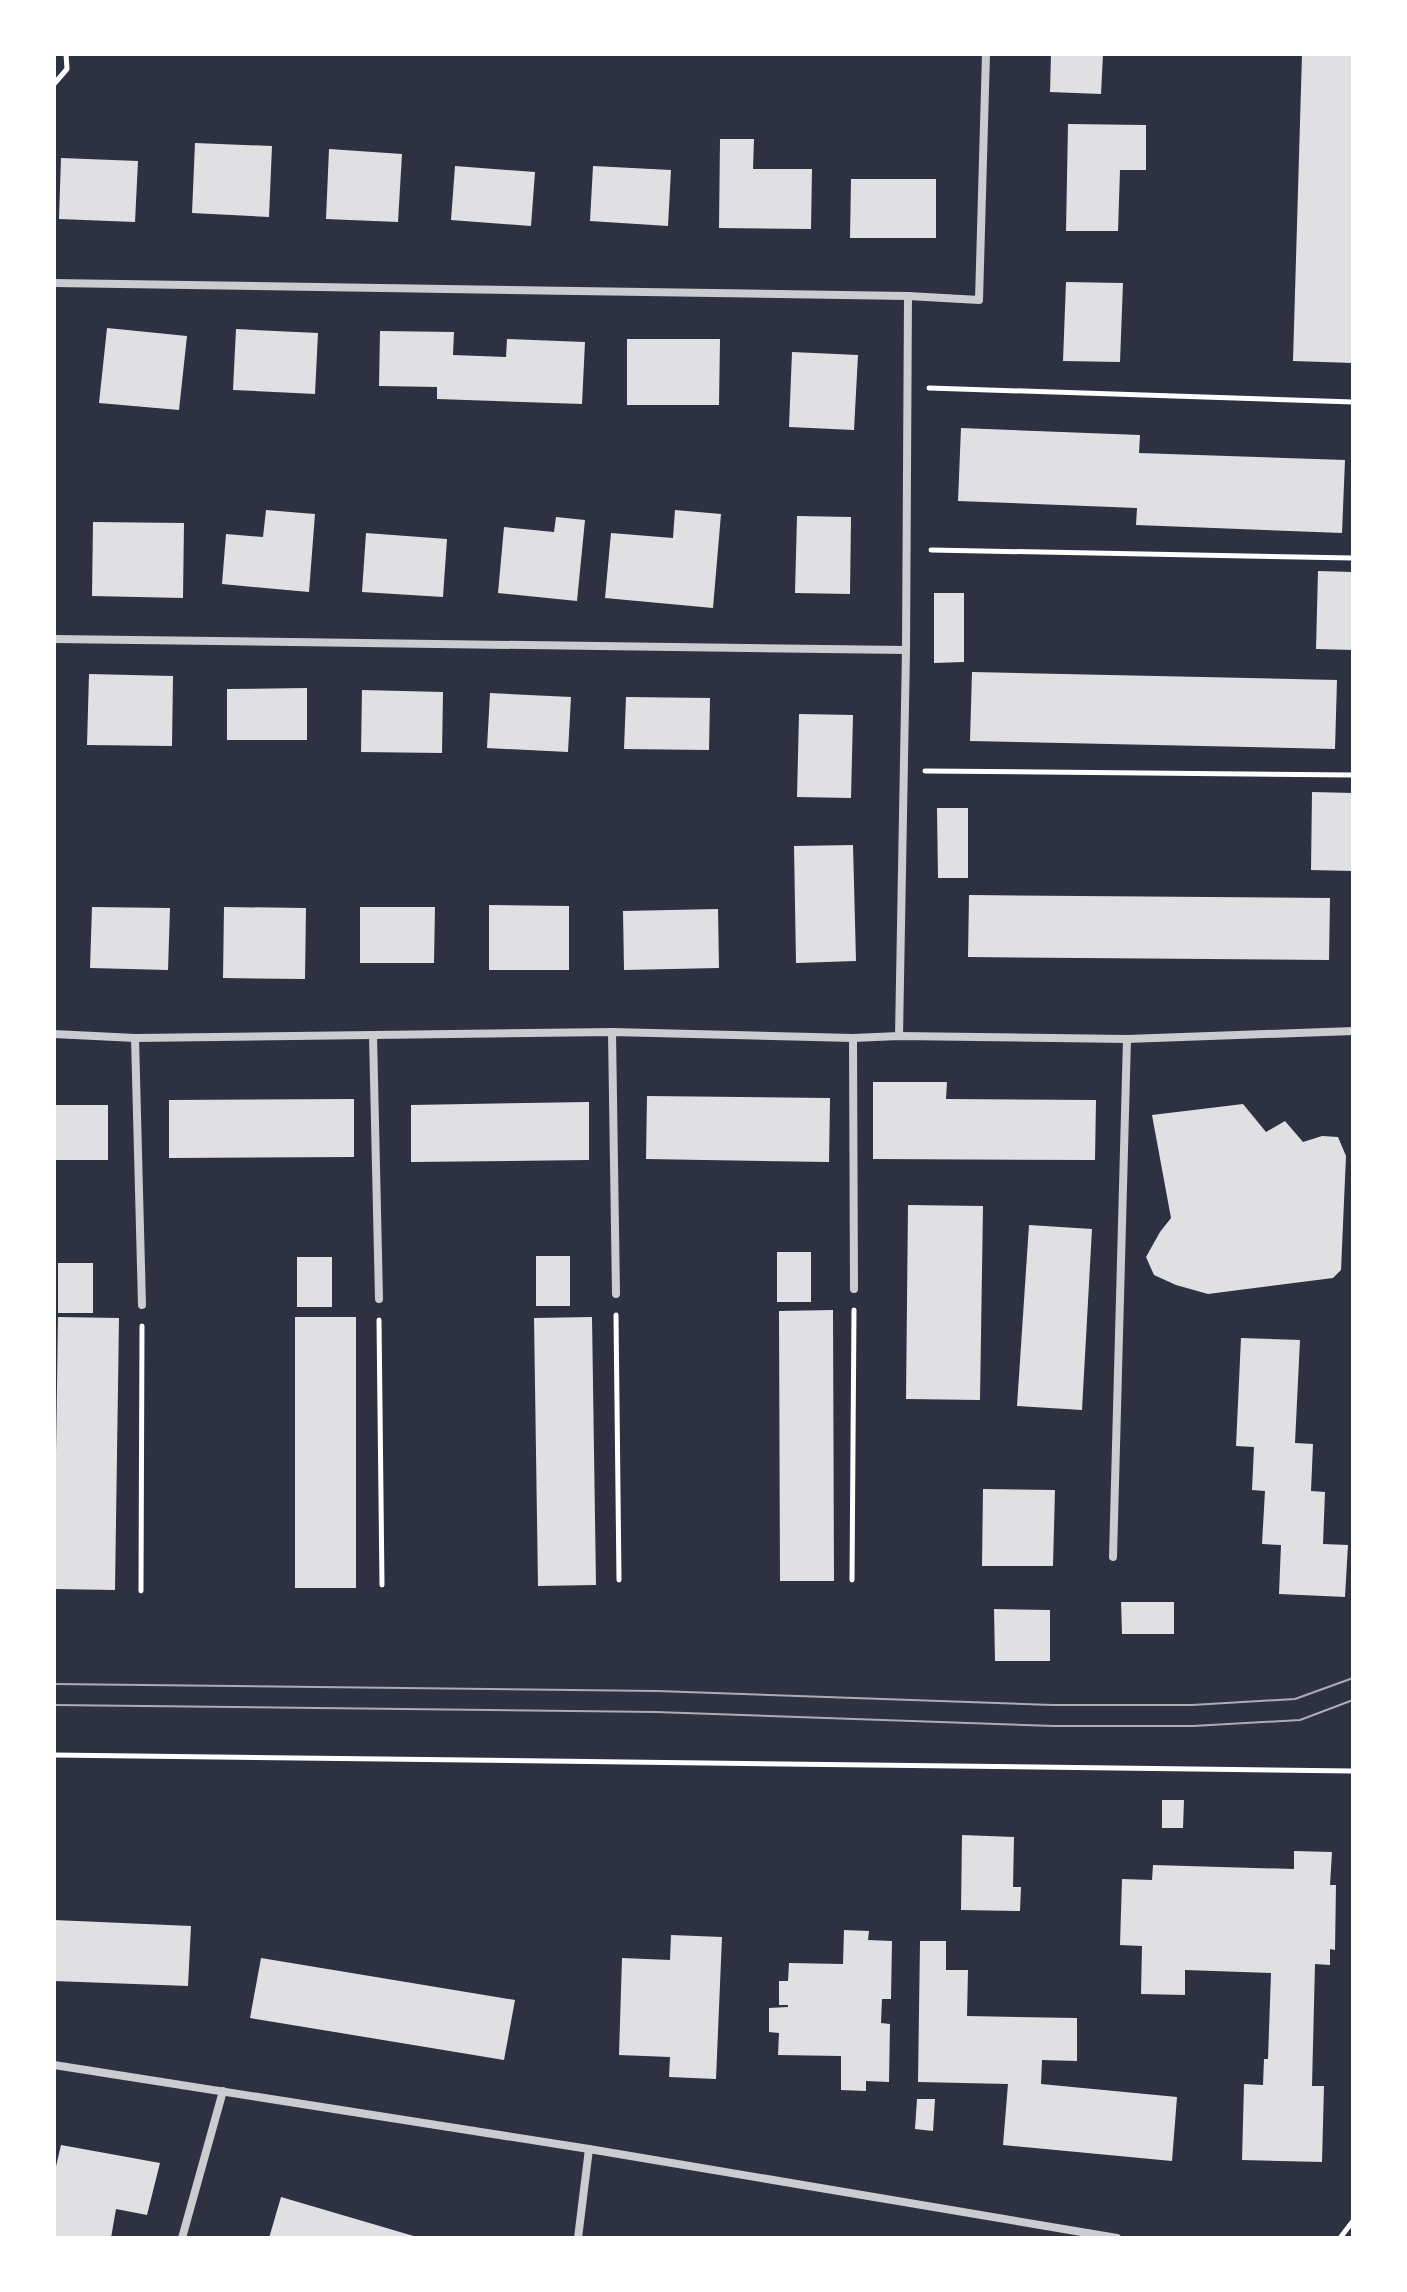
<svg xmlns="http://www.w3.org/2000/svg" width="1407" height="2292" font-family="Bitter,serif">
<rect width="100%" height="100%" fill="#2d3142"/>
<g fill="#e0e0e3">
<path d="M1051,54H1103L1101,94L1050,92Z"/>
<path d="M1302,54H1353V363L1293,361Z"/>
<path d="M1068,124L1146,125V170H1120L1118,231H1066Z"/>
<path d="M720,139H754L753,169H812L811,229L719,228Z"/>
<path d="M195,143L272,146L269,217L192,213Z"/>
<path d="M329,149L402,154L398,222L326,219Z"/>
<path d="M61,158L138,161L135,222L59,219Z"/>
<path d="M455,166L535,172L531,226L451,220Z"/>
<path d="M593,166L671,170L668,226L590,221Z"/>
<path d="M851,179H936V238H850Z"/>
<path d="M1066,282L1123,283L1120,362L1063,361Z"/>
<path d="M107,328L187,336L179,410L99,403Z"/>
<path d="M236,329L318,333L315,394L233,390Z"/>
<path d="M380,331L454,332L453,355L506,357L507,339L585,342L582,404L437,399V387L379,386Z"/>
<path d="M627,339H720L719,405H627Z"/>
<path d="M792,352L858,355L854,430L789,427Z"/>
<path d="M961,428L1140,435L1139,453L1345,460L1342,533L1136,525L1137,508L958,501Z"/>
<path d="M266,510L315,514L309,592L222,584L226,534L263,537Z"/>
<path d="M675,510L721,514L713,608L605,598L611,533L673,538Z"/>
<path d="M797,516L851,517L850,594L795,593Z"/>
<path d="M556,517L585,520L577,601L498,593L504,527L554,532Z"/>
<path d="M93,522L184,523L183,598L92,596Z"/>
<path d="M366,533L447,539L443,597L362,592Z"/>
<path d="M1318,571L1353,572V650L1316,649Z"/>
<path d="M934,593H964V662L934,663Z"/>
<path d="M972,672L1337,680L1335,749L970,741Z"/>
<path d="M89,674L173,676L172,746L87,745Z"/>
<path d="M307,688V740H227V689Z"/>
<path d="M362,690L443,692L442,753L361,752Z"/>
<path d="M490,693L571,697L568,752L487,748Z"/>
<path d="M626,697L710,698L709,750L624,749Z"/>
<path d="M799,714L853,715L851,798L797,797Z"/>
<path d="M1312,792L1353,793V871L1311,870Z"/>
<path d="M937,808H968V878H938Z"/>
<path d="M853,845L856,961L796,963L794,846Z"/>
<path d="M969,895L1330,898L1329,960L968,957Z"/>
<path d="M489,905L569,906V970H489Z"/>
<path d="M92,907L170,908L168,970L90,968Z"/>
<path d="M224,907L306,908L305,979L223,978Z"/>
<path d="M360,907H435L434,963H360Z"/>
<path d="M718,909L719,968L624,970L623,911Z"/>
<path d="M873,1082H947L946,1099L1096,1100L1095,1160L873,1159Z"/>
<path d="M647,1096L830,1098L829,1162L646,1159Z"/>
<path d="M354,1099V1157L169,1158V1100Z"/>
<path d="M589,1102V1160L411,1162V1105Z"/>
<path d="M1243,1104L1266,1132L1285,1121L1303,1142L1322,1136L1338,1137L1346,1156L1341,1270L1333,1278L1208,1294L1176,1285L1154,1275L1146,1257L1160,1232L1171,1218L1152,1115Z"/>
<rect x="54" y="1105" width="54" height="55"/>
<path d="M908,1205L983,1206L980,1400L906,1399Z"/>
<path d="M1029,1225L1092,1229L1082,1410L1017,1406Z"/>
<rect x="777" y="1252" width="34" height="50"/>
<rect x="536" y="1256" width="34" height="50"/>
<rect x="297" y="1257" width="35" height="50"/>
<rect x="58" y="1263" width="35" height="50"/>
<path d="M833,1310L834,1581H780L779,1311Z"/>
<path d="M58,1317L119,1318L115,1590L54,1589Z"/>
<rect x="295" y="1317" width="61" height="271"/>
<path d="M592,1317L596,1585L538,1586L534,1318Z"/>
<path d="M1241,1338L1300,1340L1295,1443L1313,1444L1311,1491L1325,1492L1323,1544L1348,1545L1345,1597L1279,1594L1281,1545L1262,1544L1265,1491L1252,1490L1254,1447L1236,1446Z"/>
<path d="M983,1489L1055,1490L1053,1566H982Z"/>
<path d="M1121,1602H1174V1634H1122Z"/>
<path d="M994,1609L1050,1610V1661H995Z"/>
<path d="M1162,1800H1184L1183,1828H1162Z"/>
<path d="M962,1835L1014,1837L1013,1887H1021L1020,1911L961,1910Z"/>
<path d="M1294,1851L1332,1852L1330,1885H1336L1335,1950L1330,1949V1965L1315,1964L1312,2086H1324L1322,2162L1242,2160L1244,2084L1263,2085L1264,2059H1268L1271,1973L1185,1970V1995L1141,1994L1142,1946L1120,1945L1122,1879L1152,1880L1153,1865L1294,1869Z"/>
<path d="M54,1920L191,1926L188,1986L54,1981Z"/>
<path d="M844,1930L869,1931L868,1940L892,1941L891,1999H882L881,2023L890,2024L889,2082L866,2081V2091L841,2090V2056L778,2055L779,2033L769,2032V2008L788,2007V2005H779V1981H788L789,1963L843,1964Z"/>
<path d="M671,1935L722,1937L716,2079L669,2077L670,2057L619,2055L622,1958L670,1960Z"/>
<path d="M920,1941H946V1970H968L967,2016L1077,2018V2061L1042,2060L1041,2084L1177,2097L1172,2161L1003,2145L1008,2084L918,2082Z"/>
<path d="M261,1958L515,2000L504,2060L250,2018Z"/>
<path d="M917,2099H935L933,2131L915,2129Z"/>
<path d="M61,2145L160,2163L147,2215L116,2209L111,2238H54V2175Z"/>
<path d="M281,2197L417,2237V2238H269Z"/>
</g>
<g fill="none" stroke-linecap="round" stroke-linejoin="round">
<g stroke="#fff" stroke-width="5">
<path d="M54,84L67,69L66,54"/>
<path d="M929,388L1353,402"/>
<path d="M931,550L1353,558"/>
<path d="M925,771L1353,775"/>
<path d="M616,1315L619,1580"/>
<path d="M379,1320L382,1585"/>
<path d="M852,1580L854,1310"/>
<path d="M141,1591L142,1326"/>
<path d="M54,1755L1353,1771"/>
<path d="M1340,2238L1353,2221"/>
</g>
<g stroke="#caccd0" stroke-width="8">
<path d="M54,283L908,296"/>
<path d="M54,639L906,650"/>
<path d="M612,1032L616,1294"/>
<path d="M54,1034L135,1038L612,1032L853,1038L899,1036L1127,1039L1353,1031"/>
<path d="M373,1035L379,1299"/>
<path d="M899,1036L906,650L908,296L979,300L986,54"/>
<path d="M135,1038L142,1305"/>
<path d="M853,1038L854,1289"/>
<path d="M1113,1557L1127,1039"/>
<path d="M54,2065L589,2149L1117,2238"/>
<path d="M182,2238L223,2091"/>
<path d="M578,2238L589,2149"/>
</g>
<g stroke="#abadb3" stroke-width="2">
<path d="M54,1684L657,1691L1053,1705H1192L1295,1699L1353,1678"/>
<path d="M54,1705L656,1712L1054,1726H1193L1300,1720L1353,1700"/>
</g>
</g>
<rect width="1407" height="2292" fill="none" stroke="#ffffff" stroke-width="112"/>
</svg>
